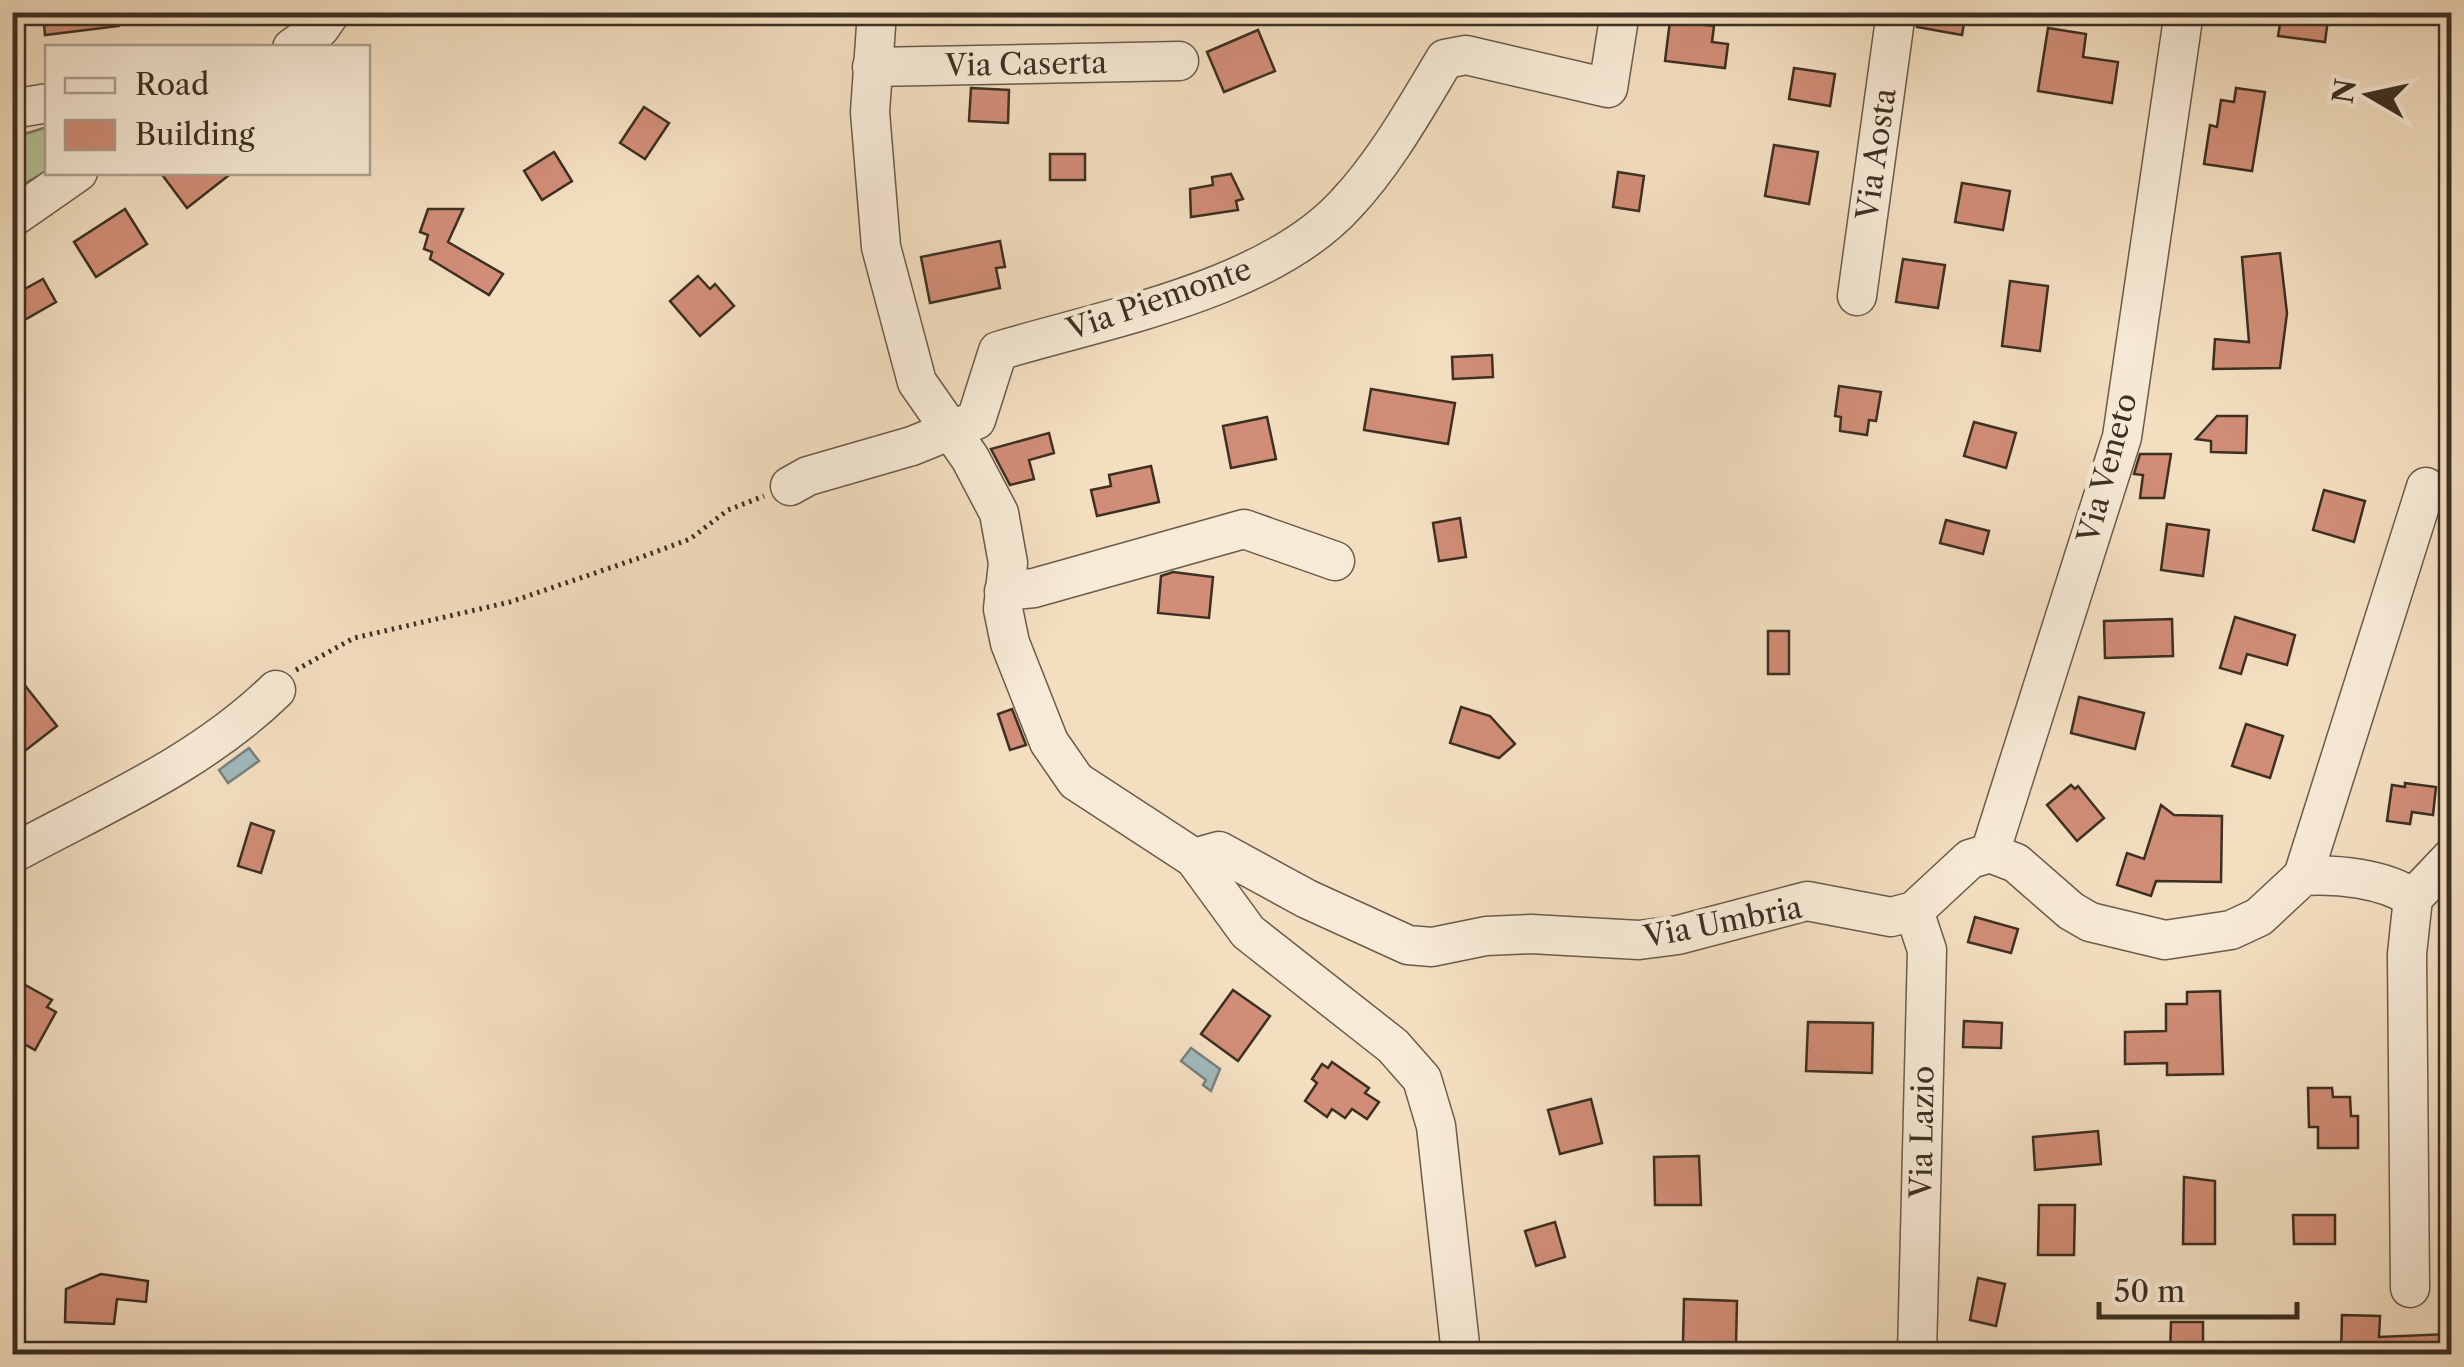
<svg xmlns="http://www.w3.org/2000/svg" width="2464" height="1367" font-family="'Libre Caslon Text',serif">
<rect width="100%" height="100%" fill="#f3dec0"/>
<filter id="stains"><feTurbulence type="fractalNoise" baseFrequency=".002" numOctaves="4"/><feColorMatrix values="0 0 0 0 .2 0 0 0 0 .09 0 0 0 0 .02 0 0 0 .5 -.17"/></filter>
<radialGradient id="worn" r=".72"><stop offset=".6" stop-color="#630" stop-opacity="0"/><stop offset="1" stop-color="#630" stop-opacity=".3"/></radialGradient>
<path fill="#b5c297" stroke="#78795c" stroke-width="2.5" d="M47,127V171L20,186L13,173L18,136Z"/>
<g fill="#a0b9bc" stroke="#78827e" stroke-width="2.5">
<path d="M249,748L259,761L228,783L219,770Z"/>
<path d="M1191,1048L1220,1069L1211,1091L1203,1085L1206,1080L1181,1061Z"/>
</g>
<g fill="#d18d77" stroke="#3c3022" stroke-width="2.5">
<path d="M43,12H118L119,26L45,35Z"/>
<path d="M1918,12H1966L1962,35L1917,27Z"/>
<path d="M2282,12H2329L2325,42L2278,36Z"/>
<path d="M1670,21L1714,26L1712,42L1728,44L1725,68L1665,61Z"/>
<path d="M2048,28L2086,34L2083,57L2118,62L2112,103L2038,91Z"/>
<path d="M1258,30L1275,71L1224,92L1207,52Z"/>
<path d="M1794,68L1835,74L1830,106L1789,99Z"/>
<path d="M971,88L1009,90L1008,123L969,121Z"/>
<path d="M2236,88L2265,92L2252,171L2204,164L2210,125L2217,127L2221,100L2234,102Z"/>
<path d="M644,107L669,123L645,159L620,143Z"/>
<path d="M1774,145L1818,152L1809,204L1765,196Z"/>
<path d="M554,152L572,181L542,200L524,171Z"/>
<rect x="1050" y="154" width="35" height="26"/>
<path d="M160,172H233L187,208Z"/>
<path d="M1618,172L1644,176L1639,211L1613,207Z"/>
<path d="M1231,174L1243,199L1236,201L1238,210L1191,217L1190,189L1213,185L1212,177Z"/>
<path d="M1962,183L2010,191L2003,230L1955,222Z"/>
<path d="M125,209L147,244L96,277L74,242Z"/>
<path d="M428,209H463L448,242L503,274L489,295L430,259L432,252L424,249L428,235L420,232Z"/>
<path d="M1000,241L1005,267L996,268L1000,288L930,303L921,257Z"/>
<path d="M2280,253L2287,313L2280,368L2213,369L2215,339L2249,342L2242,257Z"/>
<path d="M1903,259L1945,265L1938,308L1896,302Z"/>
<path d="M698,276L710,289L715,284L734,306L700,336L670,301Z"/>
<path d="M43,279L56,302L12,327V296Z"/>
<path d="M2010,281L2048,286L2040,351L2002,346Z"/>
<path d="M1492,355L1493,377L1453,379L1452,357Z"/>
<path d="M1839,386L1881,392L1876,421L1869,420L1867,435L1840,431L1841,417L1835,416Z"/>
<path d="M1371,389L1455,403L1448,444L1364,430Z"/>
<path d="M2217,416H2247L2246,453L2211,452V441L2196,439Z"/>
<path d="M1267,417L1276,459L1231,468L1223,426Z"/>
<path d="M1974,422L2016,433L2006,468L1964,456Z"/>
<path d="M1049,433L1054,453L1029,460L1034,479L1010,485L991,449Z"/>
<path d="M2140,454H2171L2164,498H2140L2143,475L2134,474Z"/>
<path d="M1151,466L1159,502L1097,516L1091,490L1111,486L1109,475Z"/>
<path d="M2324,490L2365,501L2354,542L2313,530Z"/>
<path d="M1460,518L1466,557L1439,561L1433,523Z"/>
<path d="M1946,520L1989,531L1983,554L1940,543Z"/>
<path d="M2167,524L2209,530L2203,576L2161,570Z"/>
<path d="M1173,572L1213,577L1209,618L1158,613L1161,576Z"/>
<path d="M2235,617L2295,635L2287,665L2247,654L2241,674L2220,668Z"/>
<path d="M2172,619L2173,656L2105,658L2104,621Z"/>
<rect x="1768" y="631" width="21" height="43"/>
<path d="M12,669L57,726L26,750L12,732Z"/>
<path d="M2079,697L2144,713L2135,749L2071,733Z"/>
<path d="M1461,707L1490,716L1515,744L1499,758L1450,743Z"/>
<path d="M1012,709L1026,745L1010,750L998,714Z"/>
<path d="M2246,724L2283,736L2270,778L2232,766Z"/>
<path d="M2405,783L2436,787L2433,815L2412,812L2410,824L2387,821L2392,785L2405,787Z"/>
<path d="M2071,785L2075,789L2078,786L2104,818L2077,841L2047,805Z"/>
<path d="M2161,805L2174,815L2222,816L2221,882L2156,881L2151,896L2117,885L2127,853L2144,859Z"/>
<path d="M251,823L274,831L261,873L238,866Z"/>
<path d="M1975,917L2018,929L2011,953L1968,942Z"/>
<path d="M20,982L52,1000L47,1007L56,1012L35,1050L12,1037V996Z"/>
<path d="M1233,990L1270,1016L1238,1061L1201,1034Z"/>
<path d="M2220,991L2223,1074L2167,1075V1063L2125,1064V1032L2166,1031V1004H2187V992Z"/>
<path d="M1964,1021L2002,1023L2001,1048L1963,1047Z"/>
<path d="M1808,1022L1873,1023L1872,1073L1806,1071Z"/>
<path d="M1332,1062L1369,1088L1365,1093L1379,1102L1367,1119L1352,1109L1345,1118L1332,1109L1327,1117L1305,1101L1317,1083L1312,1079L1322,1064L1328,1068Z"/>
<path d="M2308,1088H2332L2333,1097H2350L2351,1116H2358V1148H2318V1127H2309Z"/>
<path d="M1591,1099L1602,1143L1560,1154L1548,1110Z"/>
<path d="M2098,1131L2101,1164L2035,1170L2033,1137Z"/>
<path d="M1699,1156L1701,1205H1655L1654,1157Z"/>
<path d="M2184,1177L2215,1181V1244H2183Z"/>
<path d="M2039,1205H2075L2074,1255H2038Z"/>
<path d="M2293,1215H2335V1244H2294Z"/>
<path d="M1555,1222L1565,1257L1536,1266L1525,1231Z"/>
<path d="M101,1274L148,1281L146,1302L117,1299L114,1324L65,1322L66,1289Z"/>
<path d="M1978,1278L2005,1284L1996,1326L1970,1320Z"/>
<path d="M1684,1299L1737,1301L1736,1344L1683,1342Z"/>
<path d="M2342,1315L2380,1316L2379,1337L2449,1334L2452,1354H2379V1345L2378,1354H2341Z"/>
<path d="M2171,1322H2203V1354H2170Z"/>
</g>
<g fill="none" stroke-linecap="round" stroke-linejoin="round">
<g stroke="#6a5c4a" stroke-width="41">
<g id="minor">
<path d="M877,12L870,112L881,247L917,382L970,458L999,513L1008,563L1003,609L1010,643L1049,742L1076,781L1194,858L1248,932L1393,1046L1422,1079L1436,1126L1461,1354"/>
<path d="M292,48L320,28L331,12"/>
<path d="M872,67L1179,61"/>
<path d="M12,109L48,103"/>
<path d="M12,218L78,172"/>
<path d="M1857,296L1896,12"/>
<path d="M790,486L808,476L912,446L976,420L998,351C1107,318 1268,290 1346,204C1385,163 1416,107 1445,59L1466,55L1608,88L1620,12"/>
<path d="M1004,591L1034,588L1244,529L1335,561"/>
<path d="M1990,853L2122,437L2184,12"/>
<path d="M12,854C104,804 200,764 276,690"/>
<path d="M1194,858L1219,851L1307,899L1408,945L1432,947L1486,936L1531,934L1639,940L1678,935L1807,901L1891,917L1914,911L1970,859L1990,853L2016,863L2071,911L2090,922L2165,940L2231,930L2259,917L2303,876C2337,874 2383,878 2413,898L2407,954L2410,1288"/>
<path d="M2303,876L2426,487"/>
<path d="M2413,898L2452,857"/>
<path d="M1914,911L1927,950L1917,1354"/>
</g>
</g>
<path stroke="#3c3022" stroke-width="5" stroke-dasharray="2.5 5" stroke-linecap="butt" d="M296,670L354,638L510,602L639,558L690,539L728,510L764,496"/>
<use href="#minor" stroke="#f7ead6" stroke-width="38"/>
</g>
<g text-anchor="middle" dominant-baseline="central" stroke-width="9" stroke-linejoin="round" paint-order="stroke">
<g font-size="30" fill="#3c3022" stroke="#f7ead6">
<text transform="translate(1026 64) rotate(-1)">Via Caserta</text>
<text transform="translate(1876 154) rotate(-82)">Via Aosta</text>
<text transform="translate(1159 299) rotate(-19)">Via Piemonte</text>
<text transform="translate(2107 468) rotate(-75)">Via Veneto</text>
<text transform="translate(1723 922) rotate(-11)">Via Umbria</text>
<text transform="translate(1922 1132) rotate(-89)">Via Lazio</text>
</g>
</g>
<rect width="2464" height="1367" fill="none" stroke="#f3dec0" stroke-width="50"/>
<rect x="15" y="15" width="2434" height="1337" fill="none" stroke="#3c3022" stroke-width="5"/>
<rect x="25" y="25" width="2414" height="1317" fill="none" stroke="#3c3022" stroke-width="2.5"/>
<rect x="45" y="45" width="325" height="130" fill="#f7ead6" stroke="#aca08e" stroke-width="2.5"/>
<rect x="65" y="78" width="50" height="15" fill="#f7ead6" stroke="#aca08e" stroke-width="2.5"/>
<text x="135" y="95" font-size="30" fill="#3c3022">Road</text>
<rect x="65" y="120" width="50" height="30" fill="#d18d77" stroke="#aca08e" stroke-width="2.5"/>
<text x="135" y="145" font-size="30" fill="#3c3022">Building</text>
<g transform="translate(2369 95) rotate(279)" stroke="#f7ead6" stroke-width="8" paint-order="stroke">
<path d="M0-8L18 38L0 25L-18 38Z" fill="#3c3022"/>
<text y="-15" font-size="28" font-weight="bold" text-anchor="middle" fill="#3c3022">N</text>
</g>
<path d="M2099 1302v15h198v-15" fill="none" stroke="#3c3022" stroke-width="5"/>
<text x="2114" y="1302" font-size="30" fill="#3c3022" stroke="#f7ead6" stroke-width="8" paint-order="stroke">50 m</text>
<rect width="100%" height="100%" filter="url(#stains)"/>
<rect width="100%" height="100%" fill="url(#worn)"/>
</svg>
